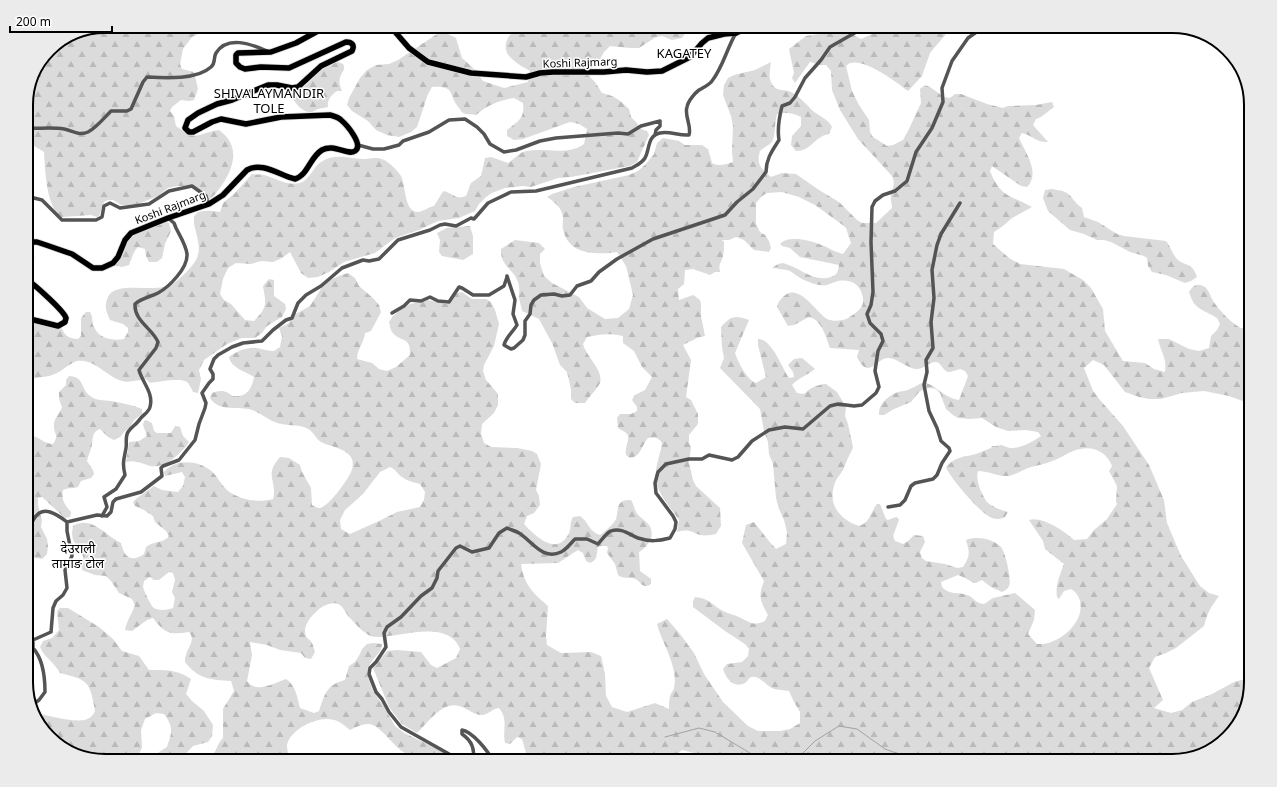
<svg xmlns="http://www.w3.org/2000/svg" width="1277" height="787" font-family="'Noto Sans','Noto Sans Devanagari',sans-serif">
<defs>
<pattern id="forest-firs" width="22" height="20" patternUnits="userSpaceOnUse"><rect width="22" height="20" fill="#dbdbdb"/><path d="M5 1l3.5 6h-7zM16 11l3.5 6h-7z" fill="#bababa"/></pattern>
</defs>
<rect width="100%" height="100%" fill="#fff"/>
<g fill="url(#forest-firs)" fill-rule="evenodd">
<path d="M105,26H222V27H212L192,37L183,49L180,64L182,69L194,72L198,89L194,100L189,101L181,100L172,107L170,111L174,116L176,126C197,142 195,134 219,130C240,145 235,166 222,185C217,192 213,198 205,202L201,191L194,186H177L168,188L158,196L136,205H121L113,200H108L104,202L99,216L97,217L91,215L62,217C46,209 45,168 44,152L26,141V100L32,75L49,49L75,32Z"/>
<path d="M518,26H536V28L546,31L558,33L579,26H690L682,38L672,40L662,36L656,37L639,48H630L610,46L604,52L598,63L592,66L589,76L595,82L602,93L612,96L619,100L629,109L631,117L637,123L641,129L647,131L649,135L637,162L630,166L571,177L558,178L531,187L523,186L505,188L492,193L486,197L479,204L475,211L459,218L438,221L419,230L395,238L375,253L344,262L329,272L318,277L308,278L301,273L290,252L282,258L273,262L261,261L251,264L236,263L228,268L223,279L220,294L224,300L231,304L245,320L254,321C268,307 266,304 263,286L269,279L274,280V296L285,304L286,309L282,317L267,326L262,333L255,338H242L227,344L204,360L199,370L201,379L198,393L193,392C192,389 190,386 188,383C183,377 158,382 150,383L146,379C138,380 129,383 122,381C106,376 94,358 77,361C69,363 60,374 49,376C42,378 32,376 26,383V316C36,316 48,320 57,323C65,327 60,338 78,339L81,336V318L86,312H90C94,319 91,322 94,327C99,339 113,341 124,339L128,332V328L123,324L110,320C106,311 104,306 108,297C116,279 159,295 174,283C181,278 196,264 198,255C204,234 174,204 220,212L223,203L235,193L252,174C256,175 260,174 264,175C275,178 287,186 300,183C310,180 313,167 321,162C334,153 348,158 363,159C370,159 377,156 384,160C389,162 398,171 401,176C406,186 404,212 418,212C422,212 429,207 434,206L442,193L444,191C454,194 456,200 466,196L471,183L481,176L485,158L491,157L508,163C513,160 518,154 523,152C543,146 566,157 584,144L587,129L579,124L570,122L523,139L514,140L507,136V130C518,121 525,119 523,103L514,98C500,100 487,105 476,115C473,114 466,115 463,113C461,112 461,110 459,108C448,95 456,85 432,87L428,94L417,127L411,132L399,137L387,135L376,130L368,121L352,111L347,105L349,98L360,78L367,70L376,65L389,64L398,60L437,34H448L456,38L462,58L472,67L483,81L504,88L528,82L530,71C518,64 499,55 508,38C510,34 515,30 518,26Z"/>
<path d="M880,26H948L946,34L930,53L922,76L908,91C898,83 857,52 846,66L852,91L859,105L869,120L870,132L873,137L887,146L893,145L903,140L909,129L921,103L920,89L925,85L930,87L944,97L950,98L955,94H961L987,104L1003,108L1008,106L1036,105L1052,102L1054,107L1041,117L1036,119L1033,125L1048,142C1037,143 1032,135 1022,133L1019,138C1025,152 1041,173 1027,187L1021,186L992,166L990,171C993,179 999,190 1006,194C1014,199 1024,202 1032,207L1012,218L1003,226L994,232L993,244L1009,258L1020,264L1064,269L1083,280L1091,288L1103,309L1105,331L1123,361L1145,363L1154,369L1165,372C1167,357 1161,353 1158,339H1169L1189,349L1199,351L1209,348L1211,336L1217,330L1220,324L1217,318C1203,309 1195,311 1189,292C1193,285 1199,282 1206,288C1209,291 1210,295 1212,299C1217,308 1232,324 1241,328C1244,329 1248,329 1251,328V404L1229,396L1204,391L1182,393L1161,399H1149L1139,397L1125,392L1104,365L1093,360L1084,368L1093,391L1100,400L1123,426L1149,465L1164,500L1167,523L1181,556L1200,586L1209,593L1219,596C1211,606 1207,614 1204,626L1176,648L1166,653L1155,657L1149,668L1163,700L1154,708L1171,713L1182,710L1192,702L1212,694L1234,682L1245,679L1251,681V682L1240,722L1212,750L1172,761H719L713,758L682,750L669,761H588L583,759H572L571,761H524L526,753L522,739L517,737L510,744L505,743C502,730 509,720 499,708C491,709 488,715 482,715C474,715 467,708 459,706C442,701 428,723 417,733L402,724L389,707L373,668L387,651L397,650L421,652L431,665L437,668L456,658L460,649C448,618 399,638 376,637C366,637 356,624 350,618C346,614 344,608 340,605C333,600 321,606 316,612C310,617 302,628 306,636C307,639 311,640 312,643C313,645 314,649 315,652L311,659L305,658L301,653L280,650L267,645L250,642L252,655L247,681C255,694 275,683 286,679C295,684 298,699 300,708L314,713L319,711C325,694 326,685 345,680L349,666L355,662L360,654L362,649L367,644L373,643L382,644C382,652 374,657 370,664C369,667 368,671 367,674L373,691L383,705L395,726L404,733L440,750L450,758L452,761C434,761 424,762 407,754C394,749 381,724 368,724C362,724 356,727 350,730C345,726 340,721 334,720C319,715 290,729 287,745C287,750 289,757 290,761H209C216,754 216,745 223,738V709L234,691L231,681C211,680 198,679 185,662C185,659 185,657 186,655C188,647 196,640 189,632C170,635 165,634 153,618L147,620L132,631L125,630C127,620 132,614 135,605L132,599L119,593L111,581L106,576L95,575L82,570C82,566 84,561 83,557C80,542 69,546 73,526C91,515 105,535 121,543C124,557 131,563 144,554L146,547C153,541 165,543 169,536L166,531L155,522L153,516L144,510L135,506L133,502L137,498L154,486L162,490L178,492L183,486L185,477L182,472L165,476L164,472C176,459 196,460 210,470C217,475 221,485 228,491C240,500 259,503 273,499C278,481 263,476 280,457L289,458L300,465L302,472L311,488L312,505C315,507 317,508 320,508C329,506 346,482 350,474C353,469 354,462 351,457C344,447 330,447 321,442C316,439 314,432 308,429C301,424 290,426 282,424C269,422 261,412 249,409C236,407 218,411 210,398L212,393C218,391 223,390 228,393C230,394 231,395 233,396C247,398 252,388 254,377C245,371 231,368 229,357C237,351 247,347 257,348C263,349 268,351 274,351L280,347L282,336L279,328L289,323L292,316L310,306L326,281C334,279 340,275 348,273L355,278L359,286L374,299L379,305L381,312L371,331L365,333C364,343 357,349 357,359L372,363L379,369L387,371L396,367L410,355C411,335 400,343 392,332C390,329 390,325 389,322L393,316L401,309L410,304L428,300L446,304L449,303L457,293L462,292L472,299H486L491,302L495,310L499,324L494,346L484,365L483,371L486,380L498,394V405L494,413L482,424L481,433L484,443L491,447L517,448L532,451L537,454L541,464L536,490L539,496L540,505L534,513L527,516L524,524C535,536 556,556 568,535C572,529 569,523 573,517L580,516C589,522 588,531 600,535C604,532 614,524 616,519C619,510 615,499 631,500C633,503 634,508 636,512C639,517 645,520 649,525C656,535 648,547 639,552L640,571L651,579V584C649,585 649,586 645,586C641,585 640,582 637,580C631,576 624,580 618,575L615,564L607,553L608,548L607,546H601L598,547C596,555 598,560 590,563L586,561L583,553L578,550L558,563L521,564C524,585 533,593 548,606L546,636L547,645L561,653L591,652L601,656L605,674L606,696L612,707L627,712L655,703L669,709C669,705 669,700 670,696C671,693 674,690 674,688C679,668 662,643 657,624L667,619L680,634L694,653L704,674L723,702L748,726L758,731H780L790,729L800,723V712L794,702L789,691C784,690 778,690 774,689C767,686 763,679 755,677C749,676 749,680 745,683C733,689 726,678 723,669L727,664L742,662L748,656L749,649L745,644L725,631L693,607V601L695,597C709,598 712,605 723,611C729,614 735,615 741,618C751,623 754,626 765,621L768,615C760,601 758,596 764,581L742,543L746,525L754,522L768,540L776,549L786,544L787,532L784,520L779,509L776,498L773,464L769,454L768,442L764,431L760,409L720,368L724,358L722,347L721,327C731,316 735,315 749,320L735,353C738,362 747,380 756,383L766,377L758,345V339C772,339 782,368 789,378L794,377L793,372L788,365L794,359L802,358L815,369C808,375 798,378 792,385L797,393C807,395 804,393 810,389C814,386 822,384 826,384L837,392L846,407L845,416L848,424L853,447L852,450C848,457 846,463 843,470C840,475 835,480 834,486C828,506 841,520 859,526C870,523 871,511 877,504H880L886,519L888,520L896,517L898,518L899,520L893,536L895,541L903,544L908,541L914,535L923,536L925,542L920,552L922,558L926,561L945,564L957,568L963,567C970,556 970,553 966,540C976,536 992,538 1001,547C1005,551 1012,580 1009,586C1008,589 1005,590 1002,592L991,587L982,580L976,583H974L963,577L958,575L941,582L942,587C949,595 958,592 967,595C974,597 974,603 984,604L993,598L1015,593L1035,610L1034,620L1028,634L1037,644C1058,646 1088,621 1079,598C1077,594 1075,591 1071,589L1064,591L1059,599L1057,597C1055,585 1060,575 1064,564L1045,549L1043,541L1029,520C1042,516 1064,531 1074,540L1087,539L1094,530L1107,519L1117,504L1116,501L1117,486L1109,471L1112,466C1107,453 1095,446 1080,449C1071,450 1062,458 1052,461C1045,464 1038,465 1031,467C1024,469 1016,475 1008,476C999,477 988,471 978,471C975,480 982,495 987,502C992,507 1001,510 1008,512L1005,517C1001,519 997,520 992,518C982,515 950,478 946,467C954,457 964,457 976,454C981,452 986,450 991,448L992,446C996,447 998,445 1002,445C1005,446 1008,448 1011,448C1019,449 1035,441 1041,436L1038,432L1026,430L1008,431L996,427L982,418L970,419L958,418L953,415L946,409L940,393L936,389L930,388L924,389L919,392L911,402L894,409L884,415H879C878,404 888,396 898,392C901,391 906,391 910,389C915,387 919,384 924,382C937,386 946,399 959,400L968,376L965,371L960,369C956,370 951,372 948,372C943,371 941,362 936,362C928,362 924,370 915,369C906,367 898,359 889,358C877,356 869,382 857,357L859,350L830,348C826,337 822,320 809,317L794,325L788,326L777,307C778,302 780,300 783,297C798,281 816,312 827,319C833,322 843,321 848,318C853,315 859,311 862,306C864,301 863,298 862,294C859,283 849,279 838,281C834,282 830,284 827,285C822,286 813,284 809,282C802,280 796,275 790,271C785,269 778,269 772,268L778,264L783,263C799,267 814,283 831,277C837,275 838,272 839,265L800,257L790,248L782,246L780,244C787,235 810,240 819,244C828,247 834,252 843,254L851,243L846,228L844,226L815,205L799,197L782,192L767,193L762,196L756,203V224L760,232L765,235L769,241L771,248L769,252L754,250L744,240L736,237L729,240H722L724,242C724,247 724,251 723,256C722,262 718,263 720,272H715L710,275L693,269L685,270L684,284L678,289L679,300L693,295L700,300L701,304V316L705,336L697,338L683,345L691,360L686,397L691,400L698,414V424L689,435V443L691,447L689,463L693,480L696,486L720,508L721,526L716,534C711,535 705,536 700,535C689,531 689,529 677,532L679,520C669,505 653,490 656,470C657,461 661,452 662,443C658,437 654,437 648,438C641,446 642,456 630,458L626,455C624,448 631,439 627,434C626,432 621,430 618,428L617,418L620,414H631L637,411V407L632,400L635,395L645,390L652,377L642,367L634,351L623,343V336C611,333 600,334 587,337L583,344C586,356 604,371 600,383C598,388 588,398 585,403H575L571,399V389L567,372L560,365L552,343L539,319L522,311C521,307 520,302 519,298C519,293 520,287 518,282C513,268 500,266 501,249L515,240L539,243L545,249L540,254V263L544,276L552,283L579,297L587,308L605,319L618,318L629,309L633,295L626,266L617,252C596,255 568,255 563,229C562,224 564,218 562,213C560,206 553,201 547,197L552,194L574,187L629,175L638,171L646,164L654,154L657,143L663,138L679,141L685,145H702L708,149L712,163C718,167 727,164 733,162L732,151L733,126L731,116L723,95L724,85L728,78L734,75L755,70L771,62C770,70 768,78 772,84C776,92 785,89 791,92C800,97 806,104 813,111C819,116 828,119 832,127L829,134C813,137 812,151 796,151L791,145L792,136L801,126V117C793,113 787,112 777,114C774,123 776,138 771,143C767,146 763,148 760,151C756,165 761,168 771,177L782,173L796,174L819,190L839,202L857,220L862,223H876L892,208C892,203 890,199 891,195C892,186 896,186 892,176L858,139L840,110L832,90L831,71L826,65H821L810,62L795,83L792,78L794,73L789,49L806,36L840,31H846L861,39L870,35ZM390,467C396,469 397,474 402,477C407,481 413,482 420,484L425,492L424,500L420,507L397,512L379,521L350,534L341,529L340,520L345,510L363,494L380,472ZM169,572L173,573L175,580L172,592L175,598L173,608C168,610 158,611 154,608C151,606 144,591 143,587C143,586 144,582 144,581L150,577L154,580H159Z"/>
<path d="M338,62L343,64C346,69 343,70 341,75C338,81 340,86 342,91H337C331,95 327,100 328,107C325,108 321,108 318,109C317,109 313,112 312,112C302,113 295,103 291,95C295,89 302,89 307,84C319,73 319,65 338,62Z"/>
<path d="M1052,189C1056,190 1061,190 1065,192C1072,195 1074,203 1082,208L1084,217L1098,222L1117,234L1124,236L1166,241C1170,246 1172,253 1176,258C1184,267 1192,261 1197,277L1191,281L1185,283L1166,275L1152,272L1148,266L1147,258L1144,256L1130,252L1111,242L1104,240H1097L1084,234L1070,230L1048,211L1043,198L1045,190Z"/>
<path d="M164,221L169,223L171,231L165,244L162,258L157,262H149L146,256L145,249L138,247C133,252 132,258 129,265L122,267L114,265C121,256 123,243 132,235C137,230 157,224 164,221Z"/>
<path d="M470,226L473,236V254L463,260L442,256L439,252L440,240L437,233L447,228Z"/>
<path d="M26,245H32C36,259 35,262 26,273Z"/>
<path d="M69,376C85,377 80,388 90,396C96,401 104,400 111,401C122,403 132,405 142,409V414L134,420L130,427L124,432L120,437L114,440L108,437L100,429C92,432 93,437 92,445C91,450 88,455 87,461L93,470L94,474L91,478L81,481L78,487C72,489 70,487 63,490C61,500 65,505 71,512L70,517L65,518C57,511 50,504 42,497L38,498V505L42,520L41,527L47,539L48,546L47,554L42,559L35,558L26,548V436C29,436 31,435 33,436C41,438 44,444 53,444C60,434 53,434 54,425C54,418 60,414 62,407L59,399V392L66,385V380Z"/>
<path d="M146,420L152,423L154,431L157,433H171L175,426L180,427L183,436L189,442C182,453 165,469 150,466C141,463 135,460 126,462L129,442L139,441L147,436L143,425L144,421Z"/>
<path d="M60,608H68L99,627L113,639L122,651L139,656L149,670C166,670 176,669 191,679L186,694L192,701L204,711L213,725L212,736L208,742L193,746L179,761H155L154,757L159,752L167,747C172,733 174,727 164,714L156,713L145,719L141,730L142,748L135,761H105L65,750L37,722L34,712C44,715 81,725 89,718C92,717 94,713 95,711C90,681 88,680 60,673C55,663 44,657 40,647L43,641L52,638L59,630L57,611Z"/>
</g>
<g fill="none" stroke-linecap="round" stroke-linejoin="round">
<g stroke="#a2a2a2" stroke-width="1">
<path d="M665,737L699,728L715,732L763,761"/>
<path d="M790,761L803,753L815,741L839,726L857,729L885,749L896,753L924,759L946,761"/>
</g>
<g stroke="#dbdbdb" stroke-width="7">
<g id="primary">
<path d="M390,26L409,48L428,62L471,73L526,77L540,73L553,72H604L626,70L647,72L662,71L690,57L702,43L708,38L724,34L736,33L750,26"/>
<path d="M791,26H797"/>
<path d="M26,242H37L46,245L72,254L93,268H102L113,263L118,257L125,240L131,233L168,218L209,204L223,195L247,170C263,161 280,176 295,179C308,175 310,157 322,150C334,143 347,156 355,151C364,145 347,125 341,120C338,117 334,116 330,115L281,117L246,124L221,119L212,122L193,132H189L185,128L188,120L198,113L217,104L232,100L268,85H277L292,88L298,87L321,66L352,51C355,45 352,42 346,42L289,68L261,67L245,69L240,67L236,63V55L238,53L271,52L296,43L327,26"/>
<path d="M26,279C34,284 64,311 66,318L65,322L58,326L26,318"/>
</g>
</g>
<g stroke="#545454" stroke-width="3.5">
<path d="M26,128C38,129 52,127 64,129C73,131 79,136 88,132C96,128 105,117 111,111H127L131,109L143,82L147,77C165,78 197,80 211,67C216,63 213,58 216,53C227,35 251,44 267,51"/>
<path d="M358,145L373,149H384L399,145L403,141L429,132L449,120L465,119L477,127L484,134L490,144L504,152L516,150L540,141L556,138L618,133L628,134L641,126L660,121V126L656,130L655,135"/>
<path d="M26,196L42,200L62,220H96L102,217L104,206L110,203L120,208L149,204L169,191L192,186L206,196L208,204"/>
<path d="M507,276L515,300L513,314L517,325C513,332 506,337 504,345L511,349L514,348L523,340L525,335V321L530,314L531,305L534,300L541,295L554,294L562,296L570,295L577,286L591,281L599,272L617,259L653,239L725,215L737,202L753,189L766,172C766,159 772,151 779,140C777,128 779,118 782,106L790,103L795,97L805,78L821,60L830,47L858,31L864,26"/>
<path d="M392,313L404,306L410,300L421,301L430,297L438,301L449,302L459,287L462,288L473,295H489L504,286L507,277"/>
<path d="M888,507L900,505L905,500L911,486L915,483L933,479L937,475L942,463L950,451L949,448L941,441L937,428L929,411L924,385L927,372L926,360L933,348L931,322L934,298L932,270L937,245L941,234L960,203"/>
<path d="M102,516L107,507L104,497L116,489L125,475C122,462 124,460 126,448C127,443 125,437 128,432C131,427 137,424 140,419C143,415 149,412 150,407C154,393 142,382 139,370L156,348L158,342C152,328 134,321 135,304C142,298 150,297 158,293C169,287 188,268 187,254C186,245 180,236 176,228L174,223L168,218"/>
<path d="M26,541C29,529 34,507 50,512C56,514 62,518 67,522"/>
<path d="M32,705L39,700L45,692C45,678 43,659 33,648V640L51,632L53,608L56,601L63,595L67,588L65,570L72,556L67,531V522L97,515L107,516L111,512L113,502L116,499L141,492L162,476L161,468L163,466L179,460L195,440L199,424L205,408L206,403L202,393L209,383L213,379V374L210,369L214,359L218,355L232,347L243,343L262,341L273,330L286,320L292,318L298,303L306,295L321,286L342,268L363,260L369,261L379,259L398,240L430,230L440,225L445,224L456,226L471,218L474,219L488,203L511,192L536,191L632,168C637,165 642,163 645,158C650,149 647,136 660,133C670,131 679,136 689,135C692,126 684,116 687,107C688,101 695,93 699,90C704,87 709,85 712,81C723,67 727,48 736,33"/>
<path d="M455,761L449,754L401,727L389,712L382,699L376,692L369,674L370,668L376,662L386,647L384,633L387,627L401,617L421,596L432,588L437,578L438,571L456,548L460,546L472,552L489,548L499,533L507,528C511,530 516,531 519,533C532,541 543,561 561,552C566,550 571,543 575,539H587L598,544C602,540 607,532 611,531C621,527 630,535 638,538C650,542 659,541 670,538L675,529L676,522L673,516L656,493L655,483L658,472L666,464L689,459H702L709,455L732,460L738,457L752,441L769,430L785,427L803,429L830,406L838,404L854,406L862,405L876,393L879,387L875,371L878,351L883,341L881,334L870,323L867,314L871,305L873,292L871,242L872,207L875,201L883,195L895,191L907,181L916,152L932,128L943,102L942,88L952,61L968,38L985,26"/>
<path d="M473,761C475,749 472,741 462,734V730C473,732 488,751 493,761"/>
</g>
<use href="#primary" stroke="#000" stroke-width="5.5"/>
</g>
<g text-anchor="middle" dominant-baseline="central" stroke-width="3" stroke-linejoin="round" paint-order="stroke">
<g font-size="11" fill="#000" stroke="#fff">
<text transform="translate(580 62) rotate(-2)">Koshi Rajmarg</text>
<text transform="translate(170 207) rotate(-21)">Koshi Rajmarg</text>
</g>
<g font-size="13" fill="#000" stroke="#fff">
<text x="684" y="53">KAGATEY</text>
<text x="269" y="93">SHIVALAYMANDIR<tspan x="269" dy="15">TOLE</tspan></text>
<text x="78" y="548">देउराली<tspan x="78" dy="15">तामाङ टोल</tspan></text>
</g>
</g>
<path d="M0 0H1277V787H0ZM105 33H1172A72 72 0 0 1 1244 105V682A72 72 0 0 1 1172 754H105A72 72 0 0 1 33 682V105A72 72 0 0 1 105 33Z" fill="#ebebeb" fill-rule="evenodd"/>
<path fill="none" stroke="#000" stroke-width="2" d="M105 33H1172A72 72 0 0 1 1244 105V682A72 72 0 0 1 1172 754H105A72 72 0 0 1 33 682V105A72 72 0 0 1 105 33Z"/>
<path d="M10 26v6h102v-6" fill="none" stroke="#000000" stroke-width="2"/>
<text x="16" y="26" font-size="12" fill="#000000" stroke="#ffffff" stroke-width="3" paint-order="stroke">200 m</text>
</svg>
